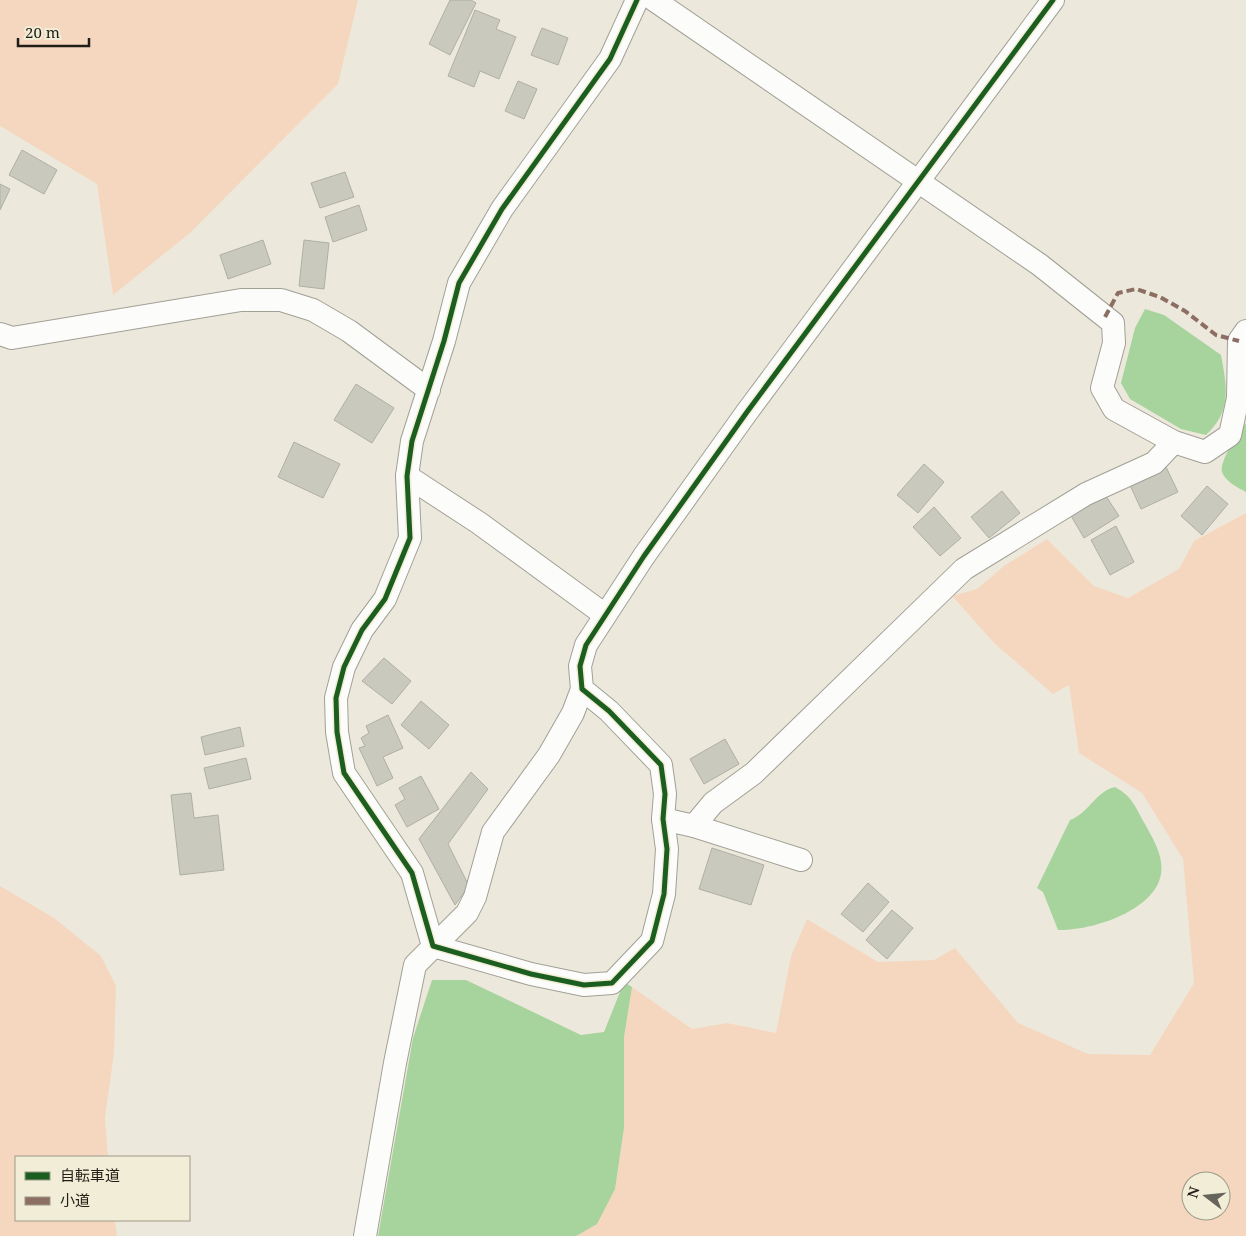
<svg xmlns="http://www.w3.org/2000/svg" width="1246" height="1236" font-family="'Noto Serif','Noto Sans JP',serif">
<rect width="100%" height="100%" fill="#ece9dc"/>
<g fill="#f5d7c0" fill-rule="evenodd">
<path d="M0,0H358L338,84L190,233L113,295L97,184L0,126Z"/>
<path d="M1246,513V1236H576L615,1189L624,1128V1037L632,987L692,1029L727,1023L776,1033L791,956L807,919L878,962L934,960L955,948L1018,1023L1088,1054L1150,1055L1194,983L1183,859L1142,793L1079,753L1069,685L1053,694L995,644L952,596L977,589L1004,566L1047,539L1094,586L1128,598L1179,569L1194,541ZM1191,1181H1221V1211H1191Z"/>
<path d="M0,886L54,918L101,956L116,986L114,1053L105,1118L108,1157H16V1220H115L117,1236H0Z"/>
</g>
<g fill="#a7d39c">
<path d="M1145,309L1164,315L1221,355C1227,387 1232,411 1206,435L1181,429L1130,399L1121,383L1135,328Z"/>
<path d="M1246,423V492C1238,488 1225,481 1222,472C1219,461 1239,432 1246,423Z"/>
<path d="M1115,787C1133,797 1135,807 1145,824C1153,839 1164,856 1161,874C1155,911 1091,931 1058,930L1043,892L1037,888L1070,820C1088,814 1096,791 1115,787Z"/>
<path d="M432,980H466L581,1035L604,1032L624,982L632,987L624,1037V1128L615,1189L597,1224L576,1236H378L413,1038Z"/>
</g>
<g fill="#c9c9be" stroke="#afafa5">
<path d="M450,0H471L476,3L450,55L429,44Z"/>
<path d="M475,10L500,20L496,29L516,37L499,79L480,71L474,87L448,76Z"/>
<path d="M542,28L568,38L558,65L531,55Z"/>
<path d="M518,81L537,89L524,119L505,111Z"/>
<path d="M22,150L57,170L44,194L9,175Z"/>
<path d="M345,172L354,197L320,208L311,183Z"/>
<path d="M0,184L10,189L0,210Z"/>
<path d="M359,205L367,230L333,242L325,217Z"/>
<path d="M263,240L271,264L228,279L220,255Z"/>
<path d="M304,240L329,243L324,289L299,286Z"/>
<path d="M356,384L394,408L372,443L334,420Z"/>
<path d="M294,442L340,464L323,498L278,477Z"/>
<path d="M924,464L944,482L918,513L897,495Z"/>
<path d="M1166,467L1178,492L1141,509L1129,483Z"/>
<path d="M1207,486L1228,504L1202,535L1181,516Z"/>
<path d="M1002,491L1020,513L989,538L971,517Z"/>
<path d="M1104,493L1119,516L1084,538L1070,514Z"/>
<path d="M934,507L961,538L940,556L913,527Z"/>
<path d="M1116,526L1134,562L1110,575L1091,540Z"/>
<path d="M384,658L411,681L392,704L362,681Z"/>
<path d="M421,701L449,725L429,749L401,725Z"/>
<path d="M388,715L403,748L383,757L393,778L377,786L359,748L365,746L361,738L369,733L366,726Z"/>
<path d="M240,727L244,746L205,755L201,737Z"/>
<path d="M725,739L739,764L704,784L690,759Z"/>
<path d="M246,758L251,779L209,789L204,768Z"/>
<path d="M471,772L488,789L448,844L469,886L455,905L419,839Z"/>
<path d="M421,776L439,809L407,827L395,805L405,799L399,788Z"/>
<path d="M191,793L194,818L218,815L224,870L180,875L171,795Z"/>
<path d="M712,848L764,865L751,905L699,889Z"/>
<path d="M868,883L889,902L863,932L841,914Z"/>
<path d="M892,910L913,928L887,959L866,940Z"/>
</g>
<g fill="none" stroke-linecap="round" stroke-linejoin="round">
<g stroke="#a2a096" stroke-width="24">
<g id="minor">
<path d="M637,0L610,59L502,209L459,283L444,341L412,441L407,476L410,538L385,599L362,630L344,667L336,698L337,732L344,773L412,873L433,946L531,974L584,985L612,983L652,941L664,894L667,849L663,819L665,794L661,765L609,711L582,689L580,666L586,645L644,556L747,412L1053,0"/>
<path d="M654,0L1040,265L1113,323L1114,343L1102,388L1114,409L1174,442L1205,452L1230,435L1238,398L1239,341L1246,331"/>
<path d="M0,334L12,338L241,300H281L313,310L349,331L429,390"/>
<path d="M407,476L479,523L605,615"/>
<path d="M663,819L694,826L713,803L754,773L964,569L1086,494L1154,463L1174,442"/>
<path d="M694,826L801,860"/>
<path d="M365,1236L395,1063L415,965L467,913L475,897L493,832L549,755L573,713L582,689"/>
</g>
</g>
<use href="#minor" stroke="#fcfcfa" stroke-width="22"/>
<path stroke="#8d6e63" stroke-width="4" stroke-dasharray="8 4" stroke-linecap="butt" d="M1105,317L1118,293L1136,289L1160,297L1185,311L1216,335L1239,341"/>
<g stroke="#f2edd6" stroke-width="8">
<path id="cycleway" d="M637,0L610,59L502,209L459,283L444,341L412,441L407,476L410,538L385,599L362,630L344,667L336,698L337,732L344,773L412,873L433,946L531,974L584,985L612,983L652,941L664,894L667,849L663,819L665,794L661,765L609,711L582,689L580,666L586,645L644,556L747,412L1053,0"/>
</g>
<use href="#cycleway" stroke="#1b5e20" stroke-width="5"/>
</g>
<rect x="15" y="1156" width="175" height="65" fill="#f2edd6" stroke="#9e9a89"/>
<rect x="25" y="1172" width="25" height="8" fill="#1b5e20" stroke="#9e9a89"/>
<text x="60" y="1181" font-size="15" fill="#201e16">自転車道</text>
<rect x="25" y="1197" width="25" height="8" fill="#8d6e63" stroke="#9e9a89"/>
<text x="60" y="1206" font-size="15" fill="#201e16">小道</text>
<g transform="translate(1206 1196) rotate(286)"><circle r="24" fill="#f2edd6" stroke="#9e9a89"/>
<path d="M0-4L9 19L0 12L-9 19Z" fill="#67655b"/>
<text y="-8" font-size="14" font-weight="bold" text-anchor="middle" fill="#201e16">N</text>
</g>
<path d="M18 38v8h71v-8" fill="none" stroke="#201e16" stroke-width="2.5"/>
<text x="25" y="38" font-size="15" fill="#201e16" stroke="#f2edd6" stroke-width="4" paint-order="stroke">20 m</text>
</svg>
